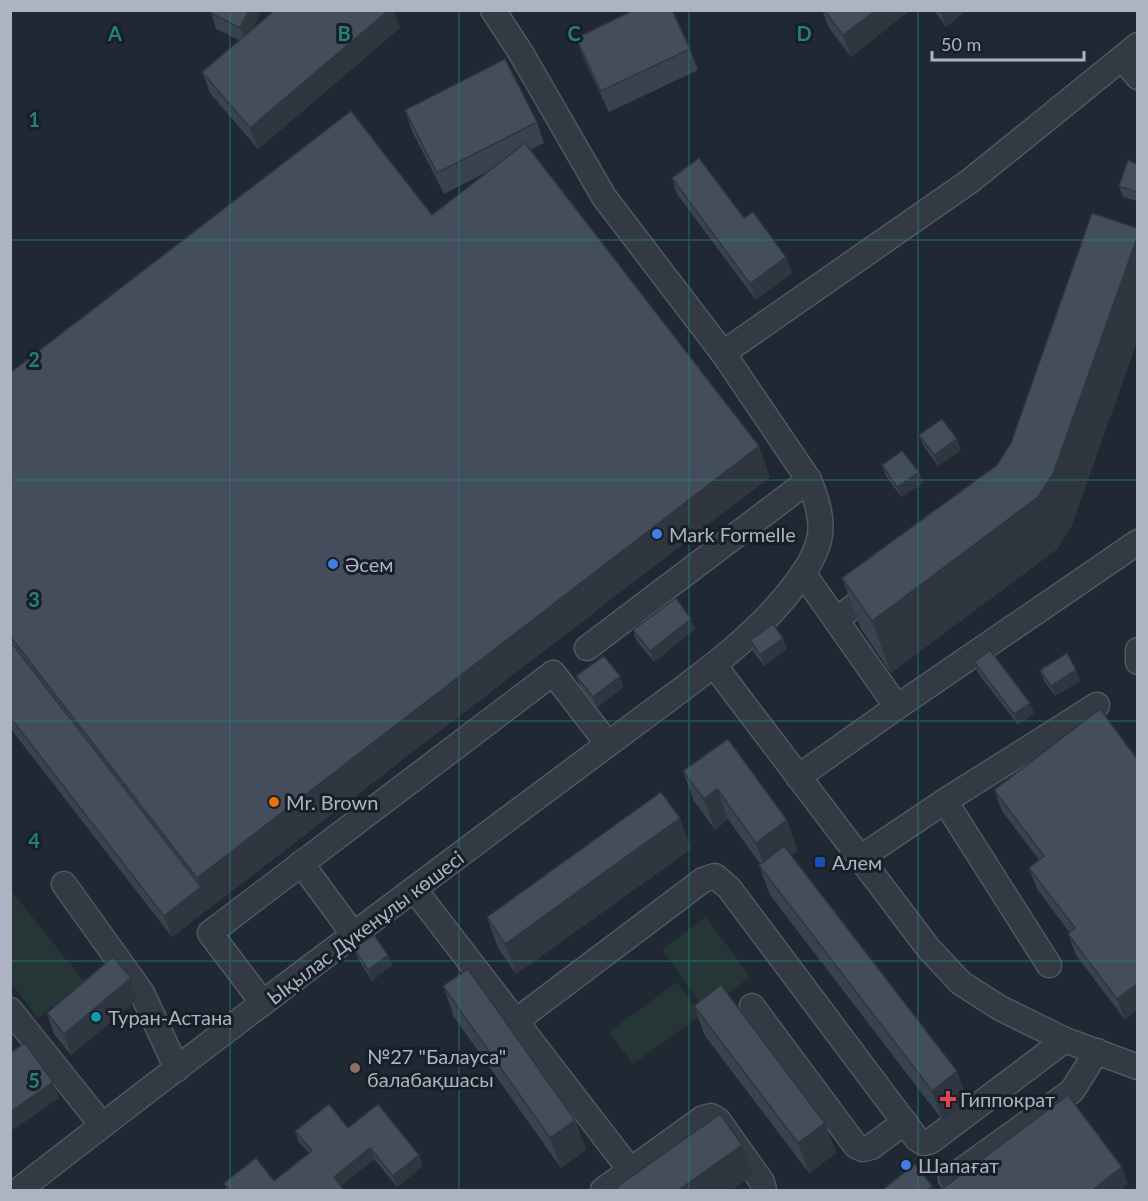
<svg xmlns="http://www.w3.org/2000/svg" width="1148" height="1201" font-family="Lato,sans-serif">
<rect width="100%" height="100%" fill="#202833"/>
<g fill="#253636">
<path d="M10,889L84,982L38,1018L11,983Z"/>
<path d="M706,917L750,977L706,1010L662,950Z"/>
<path d="M677,982L701,1015L633,1064L609,1032Z"/>
</g>
<g fill="none" stroke-linecap="round" stroke-linejoin="round">
<g stroke="#505762" stroke-width="27">
<g id="minor">
<path d="M1122,58L1138,77"/>
<path d="M723,353L970,181L1138,45"/>
<path d="M803,573L897,707"/>
<path d="M836,620L880,587"/>
<path d="M587,648L809,480"/>
<path d="M1138,650V662"/>
<path d="M714,665L929,949L961,983L1000,1008L1065,1040L1138,1067"/>
<path d="M798,777L897,707L1138,542"/>
<path d="M945,801L1049,965"/>
<path d="M860,858L945,801L1097,705"/>
<path d="M301,863L354,935"/>
<path d="M64,884L142,993L177,1069"/>
<path d="M414,889L631,1171"/>
<path d="M263,1003L210,933L553,673L608,744"/>
<path d="M752,1006L856,1146L863,1149L871,1147L905,1122"/>
<path d="M10,1010L102,1125"/>
<path d="M516,1021L703,880L715,876L729,888L917,1139L924,1143L931,1141L1065,1040"/>
<path d="M951,1178L1072,1091L1097,1051"/>
<path d="M19,1190C187,1059 358,931 529,803C574,770 618,737 662,704C711,668 761,631 797,582C826,543 826,523 809,480L723,353L604,197L521,53L493,10"/>
<path d="M603,1190L703,1118L711,1116L718,1120L762,1182L764,1190"/>
</g>
</g>
<use href="#minor" stroke="#333a44" stroke-width="24"/>
</g>
<g fill="#3a424e">
<path d="M822,10H910L851,57L829,28Z"/>
<path d="M934,10H967L946,27Z"/>
<path d="M211,13L254,28H400L258,149L210,93L202,72L239,40L216,29Z"/>
<path d="M576,38L690,49L698,70L609,112L584,59Z"/>
<path d="M405,110L537,122L544,143L530,150L770,477L172,937L10,728V373L432,215L489,171L444,194L412,131Z"/>
<path d="M1137,164V201L1123,197L1119,186Z"/>
<path d="M672,178L744,218L786,257L792,273L756,300L677,194Z"/>
<path d="M919,435L961,450L938,466L923,445Z"/>
<path d="M882,465L919,472L923,483L901,497L886,476Z"/>
<path d="M1072,525L1057,549L891,673L861,629L842,578Z"/>
<path d="M695,629L654,662L636,640L633,630Z"/>
<path d="M750,640L787,649L764,666L753,651Z"/>
<path d="M974,662L1034,713L1018,725L978,673Z"/>
<path d="M1040,670L1080,681L1055,696L1044,681Z"/>
<path d="M576,676H620L623,687L597,708L580,686Z"/>
<path d="M728,739L798,851L791,855L957,1071L968,1102L943,1121L770,895L759,865L760,864L728,819L715,830L694,801L683,771Z"/>
<path d="M1137,759V1010L1125,1020L1076,955L1068,934L1070,933L1037,889L1029,868L1039,860L1002,811L994,790Z"/>
<path d="M691,849L516,974L498,948L487,917Z"/>
<path d="M354,948L388,955L392,965L372,981L358,959Z"/>
<path d="M131,978L138,999L71,1055L54,1034L47,1013Z"/>
<path d="M443,986L575,1120L586,1150L561,1168L454,1017Z"/>
<path d="M694,1006L825,1123L836,1153L809,1173L705,1036Z"/>
<path d="M348,1128L419,1155L423,1166L397,1187L374,1159L341,1186L345,1191H227L224,1183L274,1181L309,1153L299,1142L295,1131Z"/>
</g>
<g fill="#2f3640">
<path d="M249,10H262L246,44L240,28Z"/>
<path d="M389,10H394L400,28L258,149L250,128Z"/>
<path d="M876,10H910L851,57L843,35Z"/>
<path d="M940,10H967L946,27Z"/>
<path d="M1137,238V342L1072,525L1057,549L891,673L872,621L1038,497Z"/>
<path d="M786,257L792,273L756,300L750,284Z"/>
<path d="M957,439L961,450L938,466L934,455Z"/>
<path d="M759,446L770,477L172,937L164,916L201,887L197,878Z"/>
<path d="M919,472L923,483L901,497L897,487Z"/>
<path d="M691,619L695,629L654,662L650,651Z"/>
<path d="M783,638L787,649L764,666L760,655Z"/>
<path d="M1076,670L1080,681L1055,696L1051,686Z"/>
<path d="M620,676L623,687L597,708L593,697Z"/>
<path d="M1030,703L1034,713L1018,725L1014,714Z"/>
<path d="M717,789L728,819L715,830L704,799Z"/>
<path d="M680,818L691,849L516,974L505,944Z"/>
<path d="M787,820L798,851L767,873L756,843Z"/>
<path d="M388,955L392,965L372,981L368,970Z"/>
<path d="M131,978L138,999L71,1055L64,1034Z"/>
<path d="M1137,984V1010L1125,1020L1117,999Z"/>
<path d="M957,1071L968,1102L943,1121L932,1091Z"/>
<path d="M53,1082L59,1098L10,1132V1112Z"/>
<path d="M575,1120L586,1150L561,1168L550,1138Z"/>
<path d="M825,1123L836,1153L809,1173L798,1143Z"/>
<path d="M742,1145L753,1175L731,1191H677Z"/>
<path d="M370,1148L374,1159L338,1188L334,1177Z"/>
<path d="M419,1155L423,1166L397,1187L393,1176Z"/>
<path d="M1122,1167L1128,1184L1119,1191H1091Z"/>
<path d="M932,1186L934,1191H926Z"/>
</g>
<g fill="#434d5b" stroke="#2f3640" stroke-width="1.5">
<path d="M212,10H249L240,28L211,13Z"/>
<path d="M275,10H389L250,128L202,72Z"/>
<path d="M634,10H672L690,49L601,91L576,38Z"/>
<path d="M824,10H876L843,35Z"/>
<path d="M505,59L537,122L437,173L405,110Z"/>
<path d="M351,111L432,215L525,143L759,446L197,878L10,636V373Z"/>
<path d="M699,158L744,218L753,212L786,257L750,284L672,178Z"/>
<path d="M1128,160L1137,164V192L1119,186Z"/>
<path d="M1092,213L1137,228V238L1053,474L1038,497L872,621L842,578L997,465L1011,443Z"/>
<path d="M942,419L957,439L934,455L919,435Z"/>
<path d="M902,451L919,472L897,487L882,465Z"/>
<path d="M676,598L691,619L650,651L633,630Z"/>
<path d="M773,624L783,638L760,655L750,640Z"/>
<path d="M10,641L201,887L164,916L10,717Z"/>
<path d="M990,650L1030,703L1014,714L974,662Z"/>
<path d="M1067,653L1076,670L1051,686L1040,670Z"/>
<path d="M604,656L620,676L593,697L576,676Z"/>
<path d="M1100,709L1137,759V984L1117,999L1068,934L1075,928L1029,868L1044,856L994,790Z"/>
<path d="M728,739L787,820L756,843L717,789L704,799L683,771Z"/>
<path d="M661,792L680,818L505,944L487,917Z"/>
<path d="M784,846L957,1071L932,1091L759,865Z"/>
<path d="M374,935L388,955L368,970L354,948Z"/>
<path d="M113,957L131,978L64,1034L47,1013Z"/>
<path d="M468,969L575,1120L550,1138L443,986Z"/>
<path d="M721,985L825,1123L798,1143L694,1006Z"/>
<path d="M25,1043L53,1082L10,1112V1053Z"/>
<path d="M1068,1095L1122,1167L1091,1191H939Z"/>
<path d="M329,1104L348,1128L378,1104L419,1155L393,1176L370,1148L334,1177L345,1191H230L224,1183L256,1158L274,1181L312,1151L295,1131Z"/>
<path d="M720,1114L742,1145L677,1191H620L617,1187Z"/>
<path d="M915,1164L932,1186L926,1191H881Z"/>
</g>
<path fill="none" stroke="#277f7a" stroke-width="1.5" stroke-opacity="0.55" d="M230,10V1190M459,10V1190M689,10V1190M918,10V1190M10,240H1138M10,480H1138M10,721H1138M10,961H1138"/>
<g fill="#3f7fe0" stroke="#191f28" stroke-width="2">
<circle cx="657" cy="534" r="6"/>
<circle cx="333" cy="564" r="6"/>
<circle cx="906" cy="1165" r="6"/>
</g>
<circle fill="#e8710a" stroke="#191f28" stroke-width="2" cx="274" cy="802" r="6"/>
<rect fill="#1a4fb4" stroke="#191f28" stroke-width="2" x="814" y="856" width="12" height="12" rx="3"/>
<circle fill="#0f9aa8" stroke="#191f28" stroke-width="2" cx="96" cy="1017" r="6"/>
<circle fill="#8d6e63" stroke="#191f28" stroke-width="2" cx="355" cy="1068" r="6"/>
<path fill="#e0444e" stroke="#191f28" stroke-width="2" d="M945 1090h6v6h6v6h-6v6h-6v-6h-6v-6h6z"/>
<g text-anchor="middle" dominant-baseline="central" stroke-width="6" stroke-linejoin="round" paint-order="stroke">
<g font-size="20" fill="#adb4c1" stroke="#191f28" text-anchor="start">
<text x="669" y="534">Mark Formelle</text>
<text x="345" y="564">Әсем</text>
<text x="286" y="802">Mr. Brown</text>
<text x="832" y="862">Алем</text>
<text x="108" y="1017">Туран-Астана</text>
<text x="367" y="1056">№27 "Балауса"<tspan x="367" dy="23">балабақшасы</tspan></text>
<text x="960" y="1099">Гиппократ</text>
<text x="918" y="1165">Шапағат</text>
</g>
<g font-size="20" fill="#adb4c1" stroke="#191f28">
<text transform="translate(365 927) rotate(-37)">Ықылас Дүкенұлы көшесі</text>
</g>
</g>
<g font-size="20" text-anchor="middle" font-weight="bold" fill="#277f7a" stroke="#191f28" stroke-width="6" stroke-linejoin="round" paint-order="stroke">
<text x="115" y="41">A</text>
<text x="344" y="41">B</text>
<text x="574" y="41">C</text>
<text x="804" y="41">D</text>
<text x="34" y="127">1</text>
<text x="34" y="367">2</text>
<text x="34" y="607">3</text>
<text x="34" y="848">4</text>
<text x="34" y="1088">5</text>
</g>
<rect width="1148" height="1201" fill="none" stroke="#adb4c1" stroke-width="24"/>
<path d="M932 51v9h152v-9" fill="none" stroke="#adb4c1" stroke-width="3"/>
<text x="941" y="51" font-size="18" fill="#adb4c1" stroke="#191f28" stroke-width="4.5" paint-order="stroke">50 m</text>
</svg>
